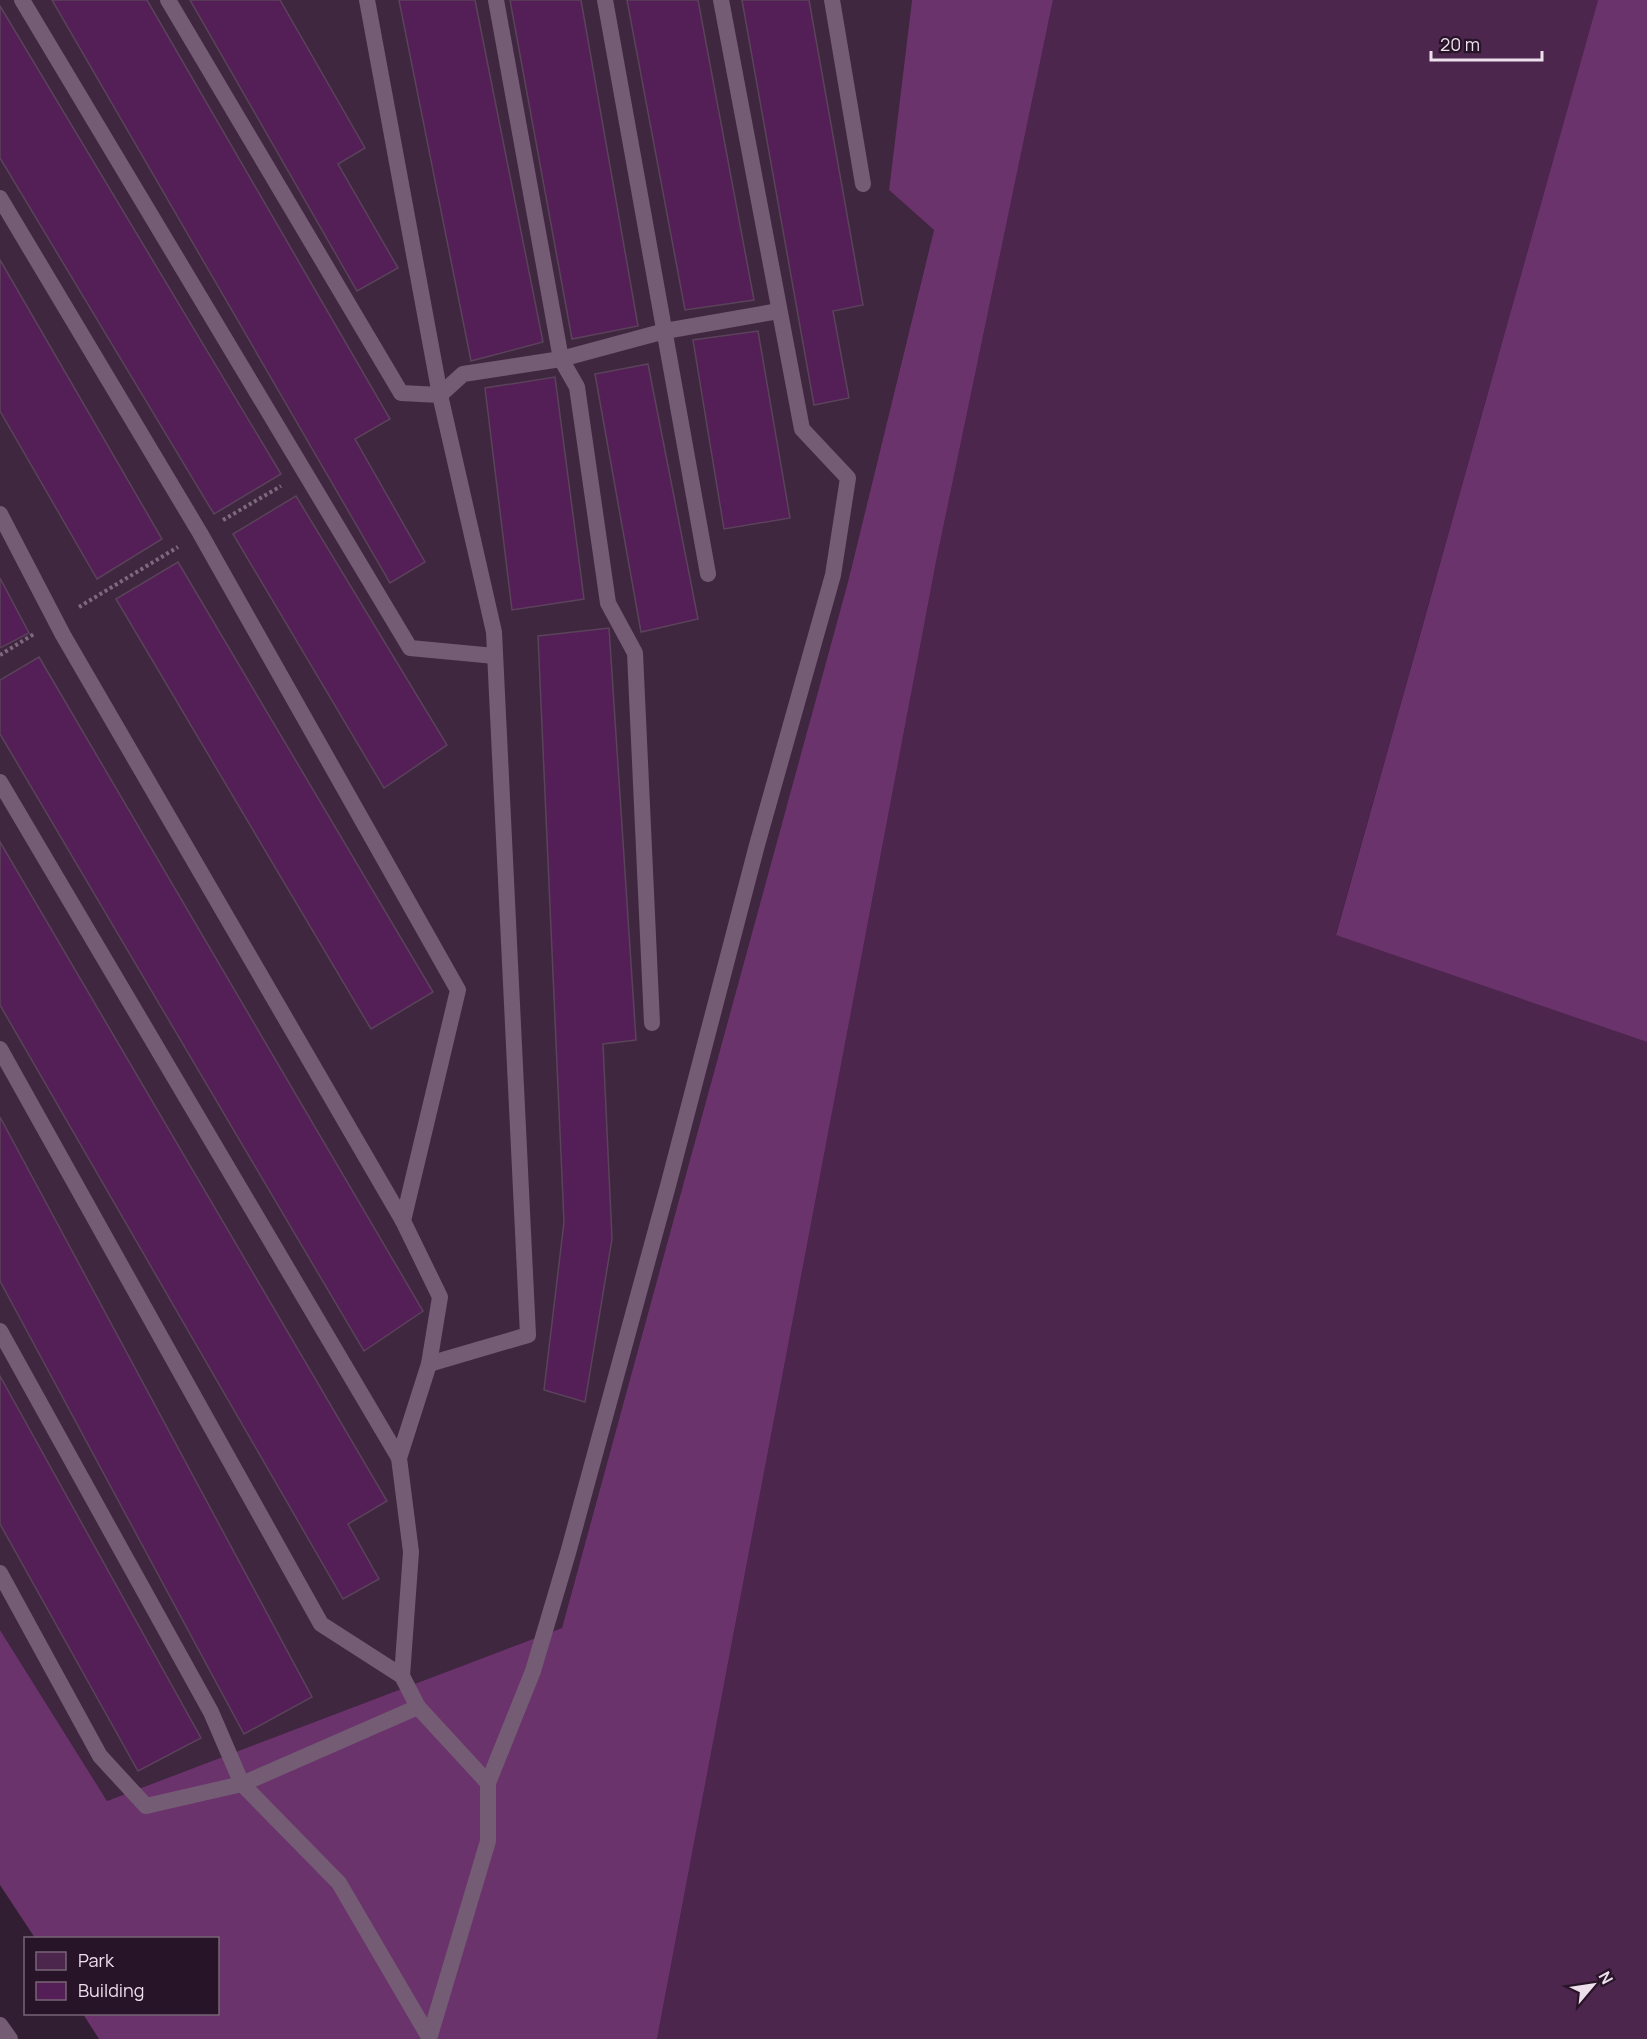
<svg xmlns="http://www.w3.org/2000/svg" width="1647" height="2039" font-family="Manrope,sans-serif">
<rect width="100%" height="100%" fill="#321e32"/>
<path fill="#402740" d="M0,0H912L889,190L934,230L848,582L562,1628L107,1801L0,1630Z"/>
<path fill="#4d264d" d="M1053,0H1598L1336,934L1647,1042V2039H657L936,562Z"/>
<g fill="#6b336c">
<path d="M912,0H1053L936,562L657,2039H99L83,2014H218V1938H35L0,1885V1630L107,1801L562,1628L848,582L934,230L889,190Z"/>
<path d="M1598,0H1647V1042L1336,935Z"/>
</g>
<g fill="#541e56" stroke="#5a435a" stroke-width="1.5">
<path d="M52,0H147L390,419L355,439L425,562L390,583Z"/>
<path d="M190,0H280L365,148L338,164L398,268L357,291Z"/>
<path d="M399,0H475L543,342L471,361Z"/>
<path d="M510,0H581L638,326L572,339Z"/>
<path d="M627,0H698L754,300L685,310Z"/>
<path d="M742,0H809L863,305L833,311L849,398L814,405Z"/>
<path d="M0,6L281,474L214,514L0,158Z"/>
<path d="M0,260L162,539L97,579L0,411Z"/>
<path d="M758,331L790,518L724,529L693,340Z"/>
<path d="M648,364L698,619L641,632L595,374Z"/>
<path d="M555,377L584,599L512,610L485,388Z"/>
<path d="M296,496L447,745L384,788L233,534Z"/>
<path d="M178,562L433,992L371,1029L116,599Z"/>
<path d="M0,578L29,633L0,648Z"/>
<path d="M609,628L636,1040L603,1044L612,1239L585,1402L544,1390L564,1222L538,636Z"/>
<path d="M39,657L423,1311L364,1351L0,734V680Z"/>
<path d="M0,842L387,1501L348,1524L379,1579L343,1599L0,1005Z"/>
<path d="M0,1117L312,1697L244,1734L0,1281Z"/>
<path d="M0,1376L201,1738L138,1771L0,1524Z"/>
</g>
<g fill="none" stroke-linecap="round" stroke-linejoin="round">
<g stroke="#7d6b7d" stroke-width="4" stroke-dasharray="3 3" stroke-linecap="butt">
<path d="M223,520L281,486"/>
<path d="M79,607L178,547"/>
<path d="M0,655L34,634"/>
</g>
<g stroke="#745c74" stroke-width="16">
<path d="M22,0L410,648L495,656"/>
<path d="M168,0L401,393L440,395L463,374L561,359L665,331L779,311"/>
<path d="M367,0L440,395L494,632L528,1335L429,1364"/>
<path d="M496,0L561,359L577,387L608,603L635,653L652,1023"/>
<path d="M605,0L708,574"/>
<path d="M832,0L863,184"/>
<path d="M0,198L200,533L458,990L403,1221L440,1297L429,1364L399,1458L411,1552L402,1676L418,1707L488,1783V1841L429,2039"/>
<path d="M0,514L63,635L403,1221"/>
<path d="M0,782L399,1458"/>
<path d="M0,1049L321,1624L402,1676"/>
<path d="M0,1331L211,1712L242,1784L418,1707"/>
<path d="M0,1573L100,1756L146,1806L242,1784L339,1883L429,2037"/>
<path d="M488,1783L533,1671L568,1553L669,1182L757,845L833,575L848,478L802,429L721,0"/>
<path d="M0,2025L10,2039"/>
</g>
</g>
<rect x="24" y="1937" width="195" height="78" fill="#281428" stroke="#776576" stroke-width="1.5"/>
<rect x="36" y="1952" width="30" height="18" fill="#4d264d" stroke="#776576" stroke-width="1.5"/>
<text x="78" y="1967" font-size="18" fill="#eddfec">Park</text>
<rect x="36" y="1982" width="30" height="18" fill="#541e56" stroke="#776576" stroke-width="1.5"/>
<text x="78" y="1997" font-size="18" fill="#eddfec">Building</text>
<g transform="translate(1593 1985) rotate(61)" stroke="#281428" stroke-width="4.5" paint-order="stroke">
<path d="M0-4.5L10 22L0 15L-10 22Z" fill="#eddfec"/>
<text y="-9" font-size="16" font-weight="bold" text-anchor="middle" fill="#eddfec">N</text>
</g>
<path d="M1431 51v9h111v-9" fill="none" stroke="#eddfec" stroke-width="3"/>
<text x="1440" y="51" font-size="18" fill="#eddfec" stroke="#281428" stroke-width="4.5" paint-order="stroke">20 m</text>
</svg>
